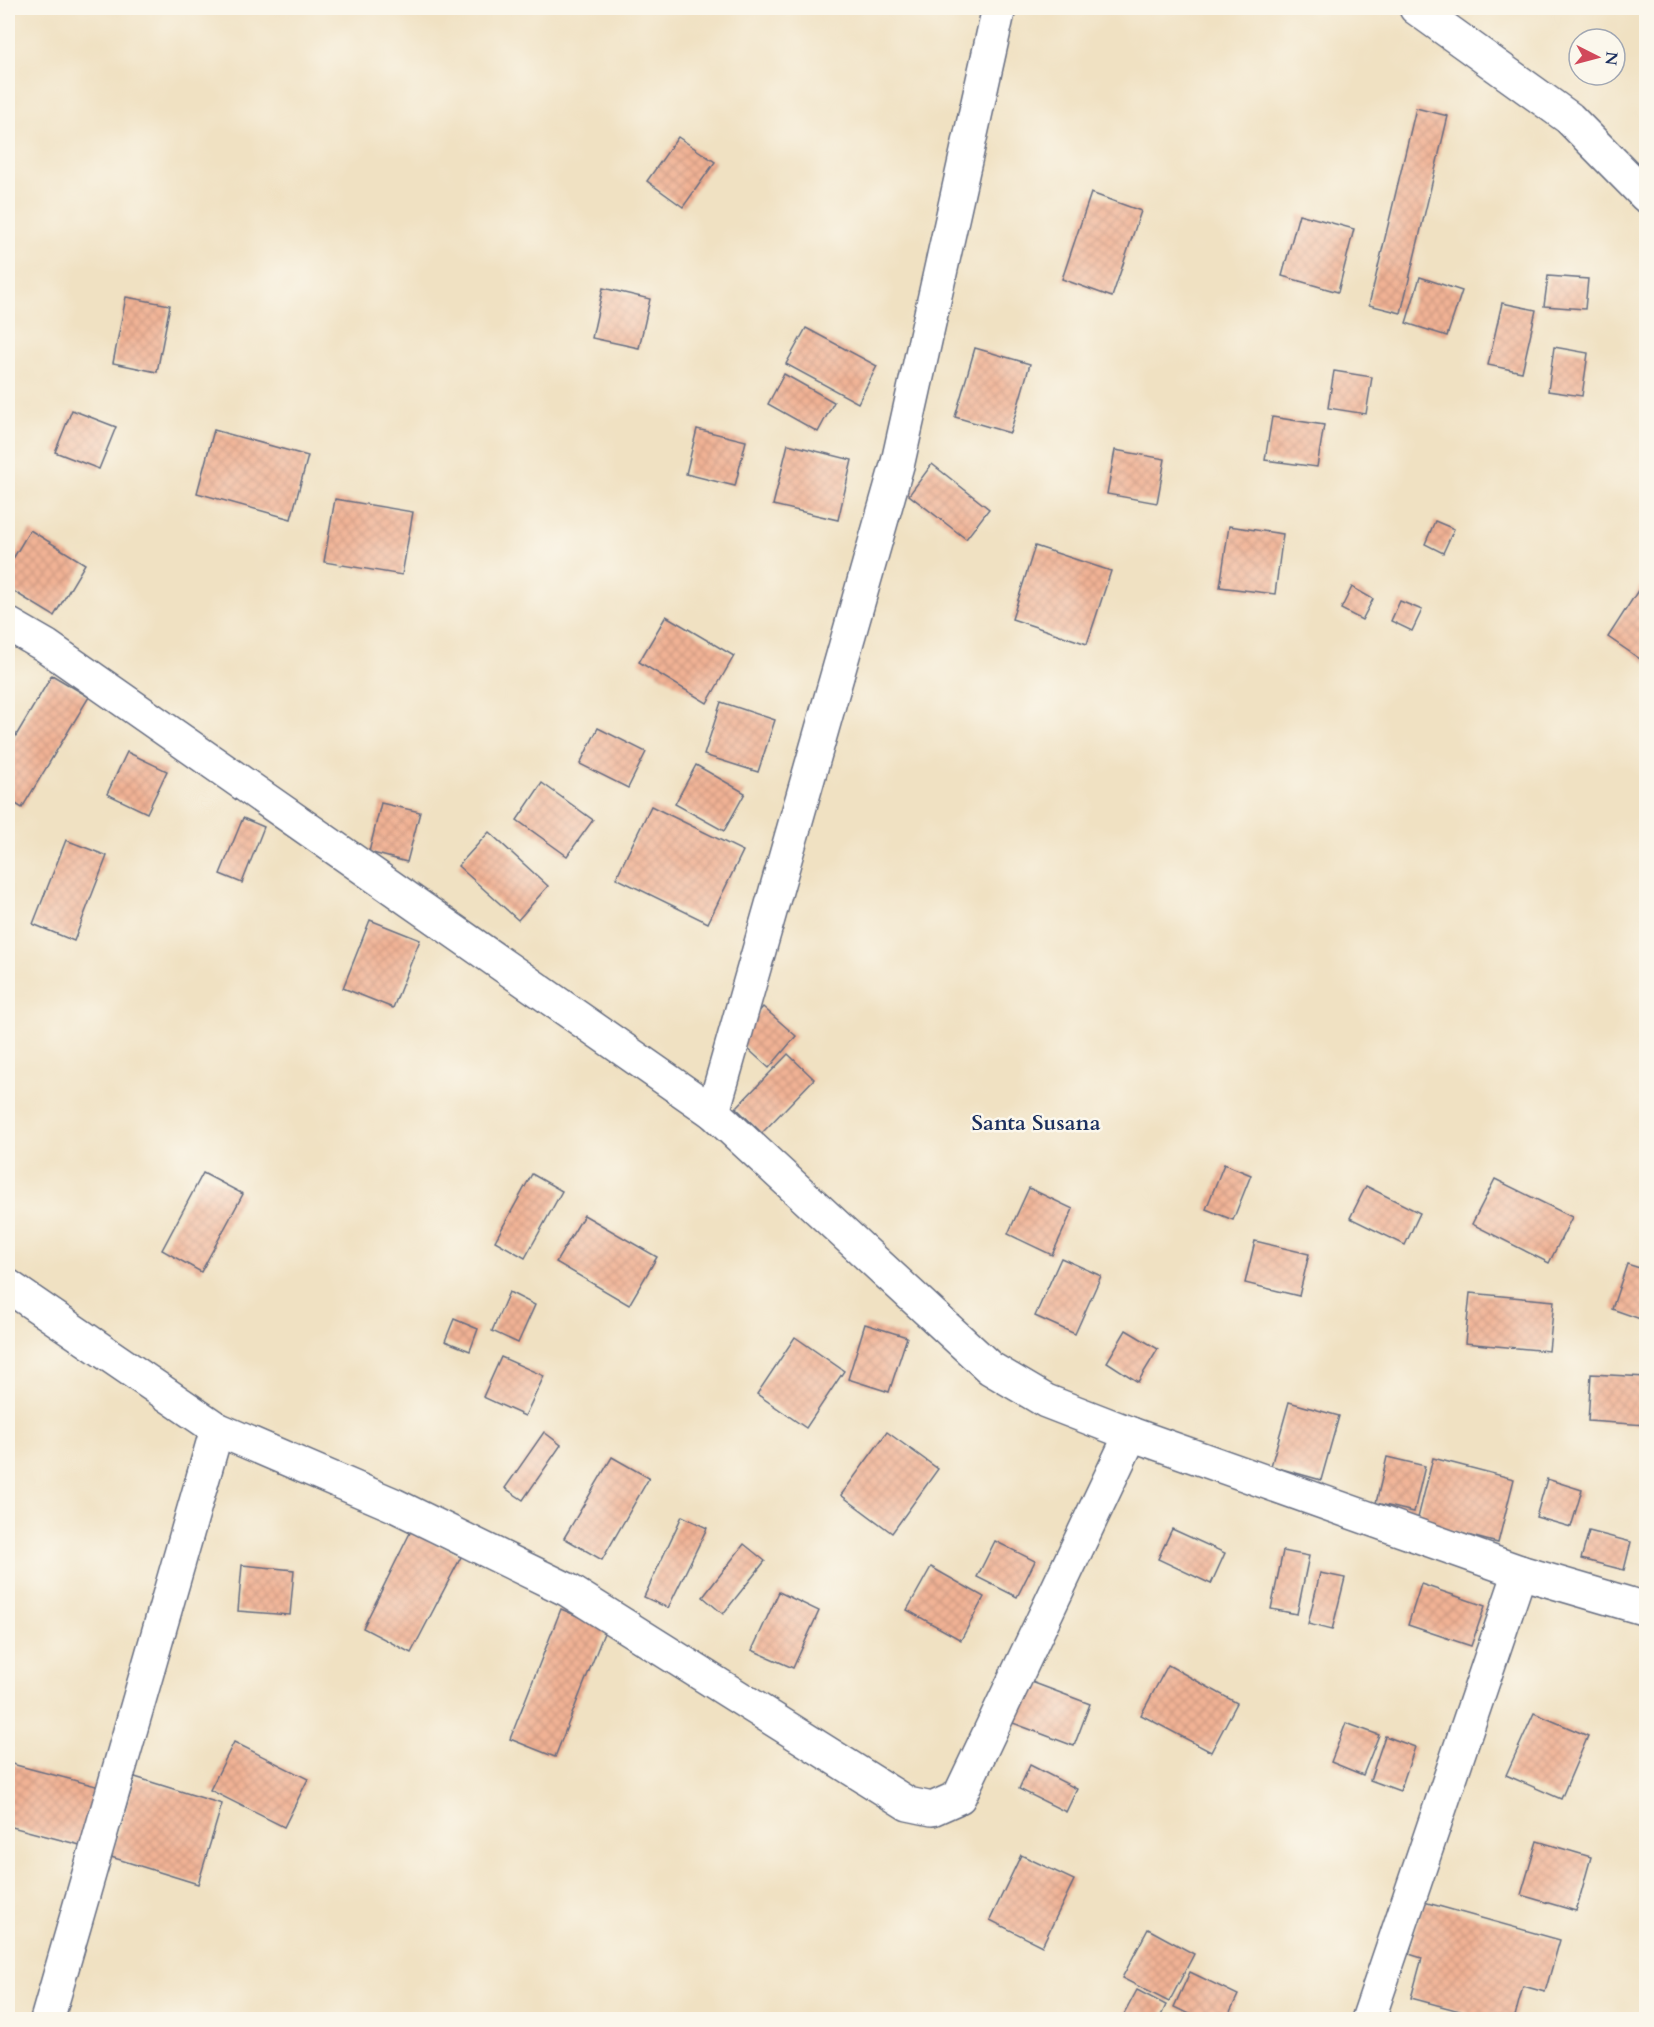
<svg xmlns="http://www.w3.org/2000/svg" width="1654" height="2027" font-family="Cardo,serif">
<defs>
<pattern id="building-cross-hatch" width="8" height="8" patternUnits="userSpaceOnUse" patternTransform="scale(1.5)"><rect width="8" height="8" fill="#f1b294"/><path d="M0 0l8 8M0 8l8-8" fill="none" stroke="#ce9982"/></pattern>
</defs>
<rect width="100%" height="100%" fill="#fbf7ec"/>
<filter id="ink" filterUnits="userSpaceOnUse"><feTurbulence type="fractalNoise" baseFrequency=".0167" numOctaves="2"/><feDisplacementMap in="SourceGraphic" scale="12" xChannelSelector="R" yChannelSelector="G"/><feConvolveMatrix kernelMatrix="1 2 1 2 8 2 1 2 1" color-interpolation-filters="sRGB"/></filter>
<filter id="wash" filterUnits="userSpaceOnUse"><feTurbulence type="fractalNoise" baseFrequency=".008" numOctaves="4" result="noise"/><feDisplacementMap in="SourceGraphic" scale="24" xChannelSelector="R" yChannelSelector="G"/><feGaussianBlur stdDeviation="1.35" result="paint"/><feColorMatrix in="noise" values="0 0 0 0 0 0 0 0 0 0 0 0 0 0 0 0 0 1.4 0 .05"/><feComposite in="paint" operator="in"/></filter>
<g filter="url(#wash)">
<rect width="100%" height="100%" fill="#f0e1c2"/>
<g id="blocks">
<g fill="url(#building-cross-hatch)">
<path d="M1416,108L1448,116L1401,313L1369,305Z"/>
<path d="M678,137L715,162L683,207L647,181Z"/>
<path d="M1091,193L1141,211L1112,297L1062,279Z"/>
<path d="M1299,214L1354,229L1338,292L1282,276Z"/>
<path d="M1548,276L1588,279L1585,309L1544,306Z"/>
<path d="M1420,277L1462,291L1447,336L1406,323Z"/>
<path d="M603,288L650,299L639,348L592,338Z"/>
<path d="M126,297L170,305L157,372L113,363Z"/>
<path d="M1502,303L1536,310L1522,372L1488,365Z"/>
<path d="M806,328L877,366L858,403L786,364Z"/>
<path d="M1554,347L1588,353L1582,396L1548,391Z"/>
<path d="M975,348L1030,364L1010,433L955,417Z"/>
<path d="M1334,371L1372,377L1366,414L1328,408Z"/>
<path d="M784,374L834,402L818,432L768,404Z"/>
<path d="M72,410L116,427L99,469L55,452Z"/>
<path d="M1272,417L1324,425L1317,467L1265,460Z"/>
<path d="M697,429L746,441L735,486L686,474Z"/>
<path d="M214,430L308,456L291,519L197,493Z"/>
<path d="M788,444L852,460L838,520L773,505Z"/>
<path d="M1115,450L1165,459L1157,503L1107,494Z"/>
<path d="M932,464L989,509L966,539L909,495Z"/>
<path d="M335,499L413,512L402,575L324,562Z"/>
<path d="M1435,521L1454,529L1443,553L1425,544Z"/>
<path d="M1229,526L1283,534L1275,594L1220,587Z"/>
<path d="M30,530L85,564L54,616L8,588V567Z"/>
<path d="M1035,546L1111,571L1087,644L1012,619Z"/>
<path d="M1646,578V663L1608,637Z"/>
<path d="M1352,587L1373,599L1362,620L1341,609Z"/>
<path d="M1400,601L1422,610L1412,631L1391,621Z"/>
<path d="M666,616L734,656L707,703L639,662Z"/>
<path d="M52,675L89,697L22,808L8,799V749Z"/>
<path d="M721,702L775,720L758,772L704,755Z"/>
<path d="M598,728L646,752L628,788L580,764Z"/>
<path d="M127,752L167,771L147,813L107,794Z"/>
<path d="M696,765L745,793L724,831L675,804Z"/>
<path d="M542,783L593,820L567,856L517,820Z"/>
<path d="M381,803L420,812L407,862L369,852Z"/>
<path d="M651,806L743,851L708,923L616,878Z"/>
<path d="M243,818L264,827L242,883L220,874Z"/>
<path d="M489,832L548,886L518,920L458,866Z"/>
<path d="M66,840L107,856L74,941L33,924Z"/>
<path d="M370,920L420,940L393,1008L343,988Z"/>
<path d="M763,1007L796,1036L769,1068L736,1038Z"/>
<path d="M788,1054L814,1079L762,1133L736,1108Z"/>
<path d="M1224,1164L1251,1175L1233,1220L1206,1209Z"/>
<path d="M203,1173L243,1194L201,1272L162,1250Z"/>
<path d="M532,1174L562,1191L525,1258L495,1241Z"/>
<path d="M1495,1179L1572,1217L1549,1263L1472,1224Z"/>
<path d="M1366,1186L1420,1213L1405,1245L1350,1218Z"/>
<path d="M1029,1188L1073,1209L1052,1255L1008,1234Z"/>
<path d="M584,1215L657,1257L629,1305L556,1262Z"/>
<path d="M1255,1241L1309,1254L1299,1296L1245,1283Z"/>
<path d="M1061,1258L1101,1276L1075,1334L1035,1316Z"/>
<path d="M1627,1264L1646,1270V1321L1612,1309Z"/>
<path d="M509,1292L535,1305L518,1343L492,1331Z"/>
<path d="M1470,1293L1554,1301L1549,1351L1465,1343Z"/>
<path d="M454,1319L478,1329L470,1351L445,1341Z"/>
<path d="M865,1324L907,1337L889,1392L848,1379Z"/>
<path d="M1126,1330L1158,1349L1138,1382L1107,1362Z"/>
<path d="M795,1337L844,1371L806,1428L757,1394Z"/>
<path d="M501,1357L544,1376L525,1416L483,1397Z"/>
<path d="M1591,1374L1646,1377V1425L1588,1421Z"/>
<path d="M1289,1402L1339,1416L1321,1480L1271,1466Z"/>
<path d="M544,1432L561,1445L523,1500L505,1488Z"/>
<path d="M887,1432L938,1469L892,1533L841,1495Z"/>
<path d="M612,1457L649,1478L602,1560L564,1538Z"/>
<path d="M1387,1457L1425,1466L1414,1512L1376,1503Z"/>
<path d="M1433,1458L1514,1479L1498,1543L1417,1522Z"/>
<path d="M1547,1479L1582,1490L1571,1527L1536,1517Z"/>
<path d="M682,1516L707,1528L668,1608L644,1597Z"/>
<path d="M1172,1529L1225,1553L1211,1584L1158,1559Z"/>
<path d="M411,1531L461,1557L411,1653L363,1628Z"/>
<path d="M1589,1531L1631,1542L1624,1570L1581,1559Z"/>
<path d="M995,1541L1035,1561L1017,1597L977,1577Z"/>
<path d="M744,1544L765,1561L723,1614L703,1597Z"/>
<path d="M1283,1551L1309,1556L1297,1614L1271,1609Z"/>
<path d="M242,1565L294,1570L290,1615L238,1611Z"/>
<path d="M931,1567L984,1597L961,1640L907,1610Z"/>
<path d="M1320,1573L1345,1578L1332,1630L1308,1624Z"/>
<path d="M1421,1584L1485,1606L1471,1646L1408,1625Z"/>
<path d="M779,1592L819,1611L793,1668L752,1650Z"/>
<path d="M561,1609L606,1628L555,1757L510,1739Z"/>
<path d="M1168,1665L1237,1703L1211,1752L1141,1715Z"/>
<path d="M1029,1681L1090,1704L1074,1746L1013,1723Z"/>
<path d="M1534,1713L1588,1736L1561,1799L1506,1775Z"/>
<path d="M1346,1723L1379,1735L1363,1775L1331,1762Z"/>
<path d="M1385,1736L1415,1747L1400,1791L1370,1780Z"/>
<path d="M234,1742L308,1779L284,1827L210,1790Z"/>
<path d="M8,1763L100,1787L84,1846L8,1826Z"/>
<path d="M1030,1765L1077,1789L1066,1812L1019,1789Z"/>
<path d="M135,1777L222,1804L198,1884L111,1857Z"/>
<path d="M1537,1841L1591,1857L1576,1911L1521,1895Z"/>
<path d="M1021,1855L1074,1880L1042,1946L990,1920Z"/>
<path d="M1424,1902L1560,1940L1545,1992L1523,1986L1514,2020H1493L1411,1998L1422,1958L1409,1954Z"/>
<path d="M1148,1929L1194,1954L1169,2002L1122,1978Z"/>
<path d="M1190,1972L1238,1995L1226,2020H1201L1174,2007Z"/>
<path d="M1137,1990L1166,2005L1159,2020H1121Z"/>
</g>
</g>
</g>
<g filter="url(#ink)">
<use href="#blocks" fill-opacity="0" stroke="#666d81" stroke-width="1.5"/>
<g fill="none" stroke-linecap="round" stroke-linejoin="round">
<g stroke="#666d81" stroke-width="36">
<g id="minor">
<path d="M1416,8L1569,118L1646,196"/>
<path d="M8,624L46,646L713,1112L990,1368L1046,1401L1131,1434L1520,1572L1646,1609"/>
<path d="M713,1112L898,462L999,8"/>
<path d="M8,1286L217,1429L47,2020"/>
<path d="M217,1429L394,1505L568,1590L908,1804L932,1809L959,1797L1131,1434"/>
<path d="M1368,2020L1520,1572"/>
</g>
</g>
<use href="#minor" stroke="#fff" stroke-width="33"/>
</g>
</g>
<g text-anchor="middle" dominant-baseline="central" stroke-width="5" stroke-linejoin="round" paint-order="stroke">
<g font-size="22" font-weight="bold" fill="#1b2f5e" stroke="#fbf7ec">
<text x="1036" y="1123">Santa Susana</text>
</g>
</g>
<rect width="1654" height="2027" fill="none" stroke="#fbf7ec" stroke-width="30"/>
<g transform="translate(1597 57) rotate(96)"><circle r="28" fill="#fbf7ec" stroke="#a1a7b3" stroke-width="1.5"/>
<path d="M0-4.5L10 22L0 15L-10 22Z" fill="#d1495b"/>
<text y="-9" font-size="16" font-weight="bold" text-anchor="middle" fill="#1b2f5e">N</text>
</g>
</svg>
